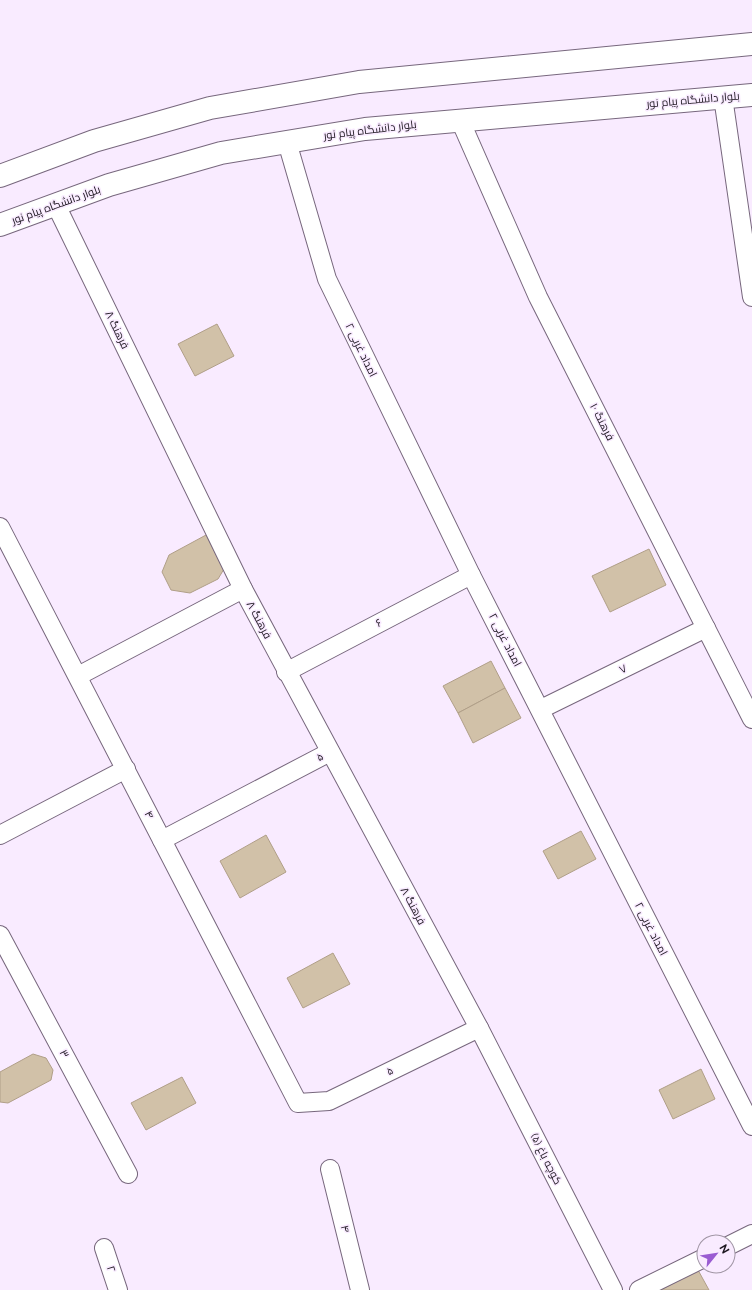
<svg xmlns="http://www.w3.org/2000/svg" width="752" height="1290" font-family="Raleway,Cairo,sans-serif">
<rect width="100%" height="100%" fill="#f9ebff"/>
<g fill="#d1c1a8" stroke="#b09f88">
<path d="M217,324L234,356L195,376L178,344Z"/>
<path d="M206,535L224,569L218,579L190,593L171,590L162,572L169,555Z"/>
<path d="M649,549L666,585L610,612L592,576Z"/>
<path d="M491,661L505,688L458,713L443,686Z"/>
<path d="M505,688L521,718L473,743L458,713Z"/>
<path d="M581,831L596,859L558,879L543,851Z"/>
<path d="M266,835L286,872L240,898L220,861Z"/>
<path d="M333,953L350,984L303,1008L287,978Z"/>
<path d="M33,1054L46,1058L53,1070L51,1080L8,1103L0,1102V1072Z"/>
<path d="M701,1069L715,1099L673,1119L659,1090Z"/>
<path d="M182,1077L196,1103L146,1130L131,1103Z"/>
<path d="M698,1270L709,1290H661Z"/>
</g>
<g fill="none" stroke-linecap="round" stroke-linejoin="round">
<g stroke="#77677d" stroke-width="20">
<g id="minor">
<path d="M723,97L752,297"/>
<path d="M460,120L538,297L752,719"/>
<path d="M287,142L327,279L471,575L752,1126"/>
<path d="M56,205L243,589L479,1028L613,1290"/>
<path d="M0,527L298,1103L329,1101L479,1028"/>
<path d="M286,672L471,575"/>
<path d="M78,676L243,589"/>
<path d="M541,709L706,628"/>
<path d="M0,835L126,769"/>
<path d="M162,840L330,752"/>
<path d="M0,935L128,1174"/>
<path d="M330,1169L360,1290"/>
<path d="M728,1246L752,1234"/>
<path d="M104,1248L118,1290"/>
<path d="M639,1290L704,1258"/>
</g>
</g>
<g stroke="#77677d" stroke-width="24">
<g id="tertiary">
<path d="M0,176L94,141L210,108L359,82L752,44"/>
<path d="M0,225L109,185L221,153L365,129L752,95"/>
</g>
</g>
<use href="#minor" stroke="#fff" stroke-width="18"/>
<use href="#tertiary" stroke="#fff" stroke-width="22"/>
</g>
<g text-anchor="middle" dominant-baseline="central" stroke-width="3" stroke-linejoin="round" paint-order="stroke">
<g font-size="11" fill="#1c161f" stroke="#f9ebff">
<text transform="translate(693 100) rotate(-5)">بلوار دانشگاه پیام نور</text>
<text transform="translate(370 130) rotate(-7)">بلوار دانشگاه پیام نور</text>
<text transform="translate(56 205) rotate(-20)">بلوار دانشگاه پیام نور</text>
<text transform="translate(117 330) rotate(64)">فرهنگ ۸</text>
<text transform="translate(361 350) rotate(64)">امداد غربی ۲</text>
<text transform="translate(602 422) rotate(63)">فرهنگ ۱۰</text>
<text transform="translate(259 620) rotate(62)">فرهنگ ۸</text>
<text transform="translate(379 623) rotate(-28)">۶</text>
<text transform="translate(505 640) rotate(63)">امداد غربی ۲</text>
<text transform="translate(623 669) rotate(-26)">۷</text>
<text transform="translate(320 757) rotate(-28)">۵</text>
<text transform="translate(149 815) rotate(63)">۴</text>
<text transform="translate(413 906) rotate(62)">فرهنگ ۸</text>
<text transform="translate(651 929) rotate(63)">امداد غربی ۲</text>
<text transform="translate(64 1054) rotate(62)">۳</text>
<text transform="translate(390 1071) rotate(-26)">۵</text>
<text transform="translate(546 1159) rotate(63)">کوچه باغ (۵)</text>
<text transform="translate(345 1229) rotate(76)">۴</text>
<text transform="translate(111 1269) rotate(72)">۲</text>
</g>
</g>
<g transform="translate(716 1254) rotate(60)"><circle r="19" fill="#f9ebff" stroke="#a196a5"/>
<path d="M0-3L7 15L0 10L-7 15Z" fill="#9a5cd2"/>
<text y="-6" font-size="11" font-weight="bold" text-anchor="middle" fill="#1c161f">N</text>
</g>
</svg>
